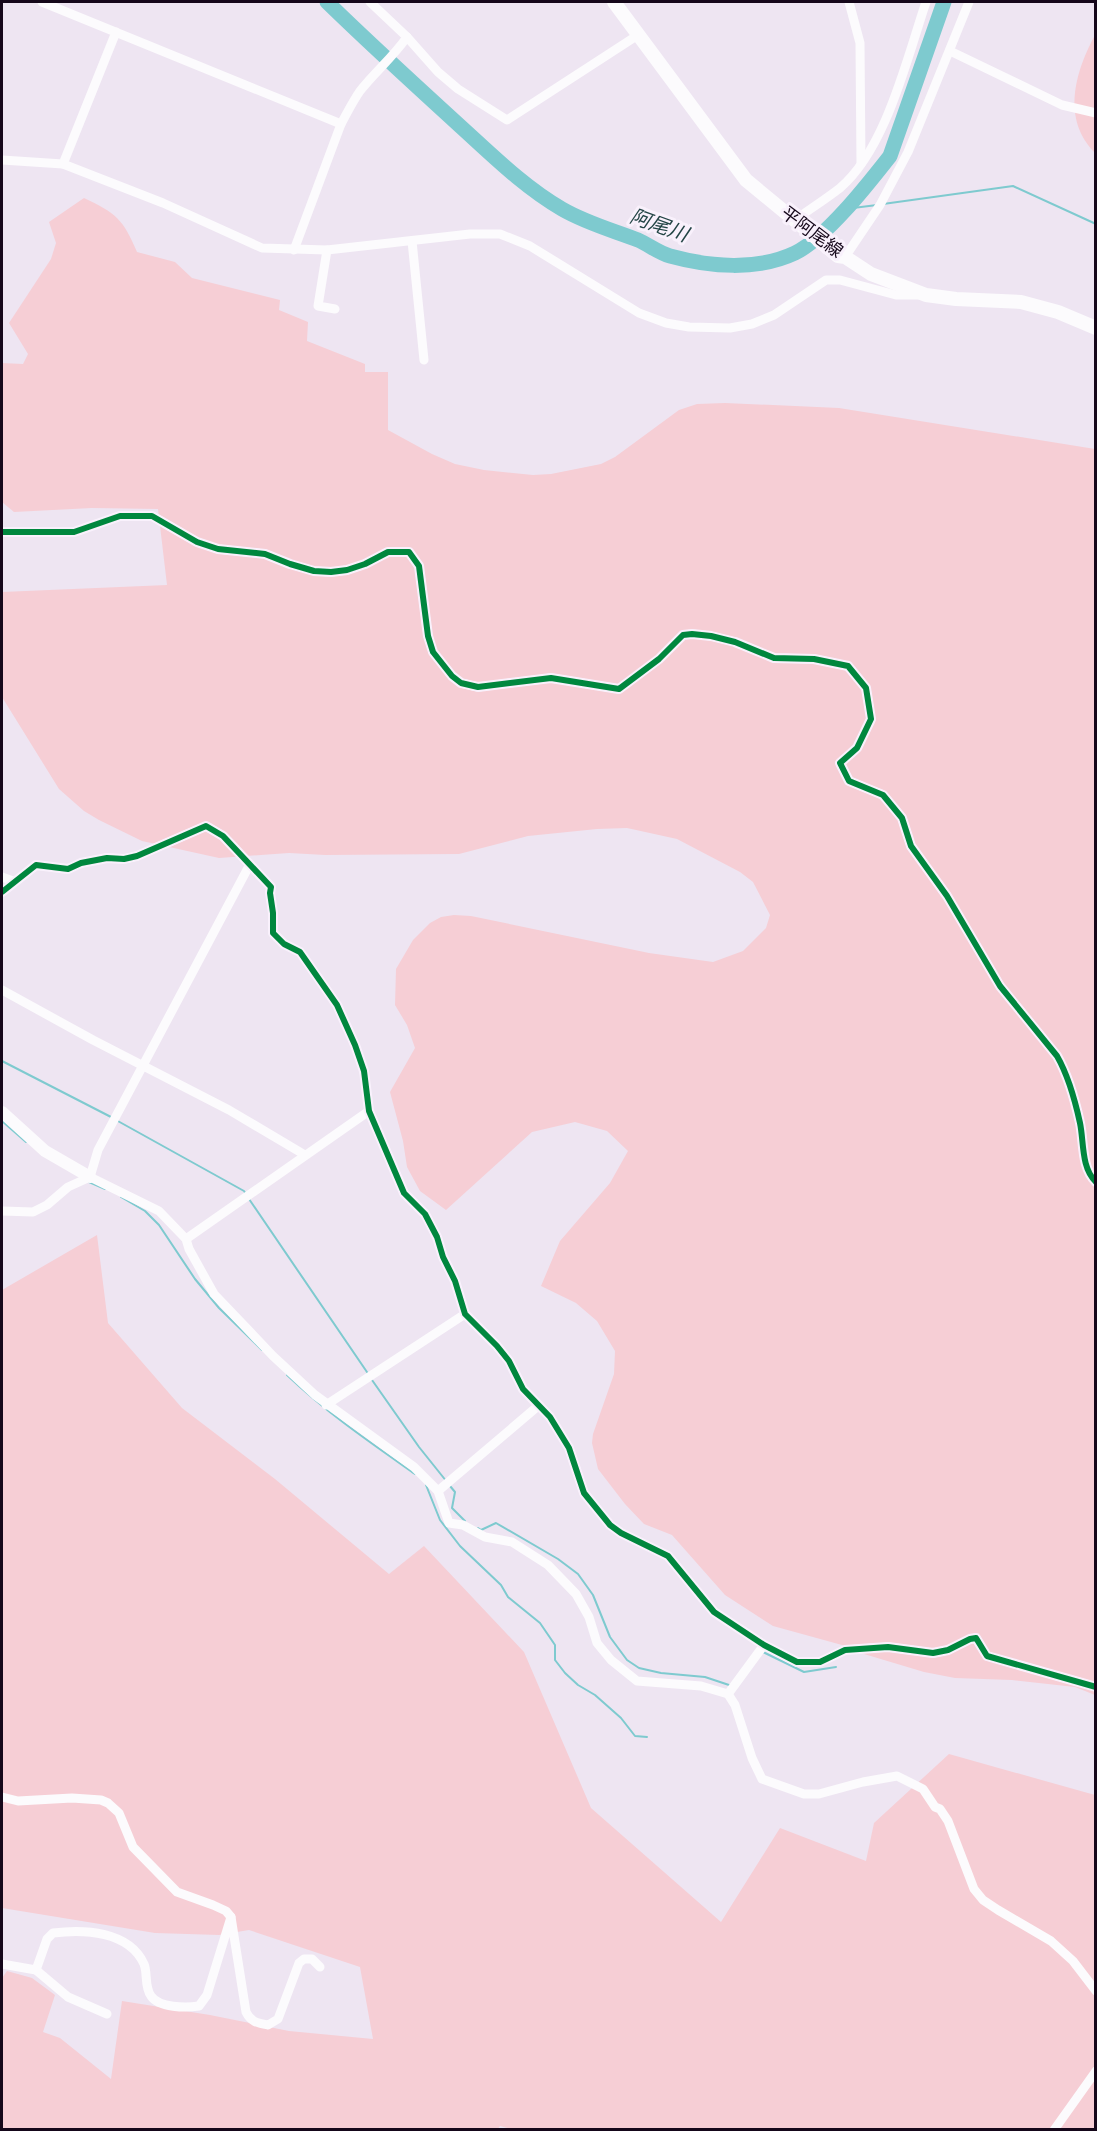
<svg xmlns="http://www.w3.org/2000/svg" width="1097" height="2131" font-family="'Varela Round','Noto Sans JP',sans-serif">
<rect width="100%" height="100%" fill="#eee5f2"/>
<g fill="#f6ced5">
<path d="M1095,35V153C1061,119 1075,72 1095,35Z"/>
<path d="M84,198C116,213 123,219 137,252L175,262L192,278L280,300L279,310L308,322L307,341L365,364V372H388V430L432,454L455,464L484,470L533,475L551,474L601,464L615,457L679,410L697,404L725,403L839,408L1095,449V1695L1075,1687L1012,1680L955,1678L924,1672L854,1651L842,1645L773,1626L725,1595L672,1535L644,1524L625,1504L598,1469L592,1443L593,1434L614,1374L615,1351L597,1321L576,1303L541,1286L560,1241L610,1183L628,1151L607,1131L575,1122L532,1132L446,1210L420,1191L407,1167L403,1141L390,1092L415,1048L407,1025L395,1005L396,969L413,940L430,923L441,917L454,915L471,916L649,953L713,962L743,951L766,928L770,915L753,882L740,872L677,839L627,828L597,829L528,836L459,854L325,855L289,853L219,858L142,841L99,820L84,811L59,789L2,697V592L167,585L158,509L92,508L14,512L2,502V363L23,364L28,354L9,323L51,259L56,243L49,222Z"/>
<path d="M97,1235L108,1323L182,1408L275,1479L389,1574L424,1546L524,1652L591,1808L721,1922L780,1828L866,1861L874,1823L949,1754L1095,1795V2129L515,2130L500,2126L497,2130L2,2129V1978L7,1971L32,1978L55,1995L43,2032L60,2038L111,2079L122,2001L210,2015L289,2031L373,2039L360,1967L249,1930L219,1935L155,1933L2,1908V1290Z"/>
</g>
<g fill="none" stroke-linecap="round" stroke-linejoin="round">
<g stroke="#7ecacf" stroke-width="2">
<path d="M883,204L1013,186L1096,224"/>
<path d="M845,209L877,205"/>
<path d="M2,1061L111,1117"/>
<path d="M116,1120L244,1191L246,1194"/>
<path d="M2,1121L26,1142"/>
<path d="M89,1182L105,1189"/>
<path d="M121,1197L145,1211L159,1225L195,1279L219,1308L262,1350"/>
<path d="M249,1199L369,1375"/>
<path d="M287,1375C327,1413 371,1443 415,1474"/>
<path d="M372,1380L419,1447L447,1482"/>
<path d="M426,1485L440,1520L460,1546L501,1585L508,1597L540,1623L555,1645V1660L565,1673L578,1685L595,1695L621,1718L635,1736L647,1737"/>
<path d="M450,1486L455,1492L452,1508L465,1521"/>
<path d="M478,1528L481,1530L496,1523L558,1559L578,1574L593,1595L610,1637L627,1660L639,1668L661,1673L705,1677L732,1686"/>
<path d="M763,1652L804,1672L836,1667"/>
</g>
<path stroke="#7ecacf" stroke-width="15" d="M327,2C370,44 415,85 460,126C492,155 524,187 562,209C586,223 612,230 638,240C649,245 659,253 670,256C710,267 757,271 795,253C826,238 868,184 890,156L944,2"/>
<g stroke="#fcfbfd" stroke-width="9">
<path d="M42,2L341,124"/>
<path d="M370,2L407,37L438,72L458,89L507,120L638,35"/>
<path d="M849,2L860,43L861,164"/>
<path d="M950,51L1062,105L1096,113"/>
<path d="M2,160L63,164L163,203L262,248L327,250L470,234H500L530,246L639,313L666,323L689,327L730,328L752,324L774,315L826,280H840L896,295H917"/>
<path d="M63,164L116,32"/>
<path d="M795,220C810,209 826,199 840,188C886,149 907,58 926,2"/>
<path d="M412,241L424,360"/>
<path d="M294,250L341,124C347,113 353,101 360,91C375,72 393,57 407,37"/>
<path d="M327,250L318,306L335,309"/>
<path d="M845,257L880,205L908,152L969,2"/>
<path d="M2,532H74L120,516H152L197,542L218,549L265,554L290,564L314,571L331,572L347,570L365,564L388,552H409L419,566L428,636L433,652L452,676L461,683L478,687L551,678L619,689L659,659L683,635L692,634L711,636L735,642L774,658L814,659L848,666L866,688L871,719L857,748L840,763L849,781L883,795L902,818L911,846L947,896L1000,986L1057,1056C1069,1077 1075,1100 1080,1123C1084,1142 1081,1168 1096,1182"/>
<path d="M2,877L13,881"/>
<path d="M2,892L36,865L68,869L81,863L107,858L124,859L137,856L206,826L223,836L271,887L270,893L273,913V933L284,944L300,952L337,1005L355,1045L364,1071L369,1111L404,1193L425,1214L437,1237L443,1257L455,1281L465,1314L497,1346L509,1361L523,1389L550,1417L569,1448L584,1493L610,1525L621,1533L668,1556L714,1612L764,1645L797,1662H820L845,1650L888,1647L933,1653L948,1650L970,1639L976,1638L987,1656L1096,1687"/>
<path d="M2,990L93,1040L229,1110L305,1155"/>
<path d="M90,1177L159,1211L186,1239L189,1249L214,1294L273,1356L315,1395L414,1467L438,1491L449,1523L463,1525L485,1537L512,1542L548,1565L576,1594L589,1617L597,1643L611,1660L637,1681L701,1686L728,1694L735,1705L752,1758L762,1779L804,1794H819L863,1782L897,1776L923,1789L935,1807L940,1809L948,1821L974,1889L983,1900L998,1910L1051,1941L1073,1961L1096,1991"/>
<path d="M2,1211L33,1212L47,1205L68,1187L90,1177L98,1150L249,866"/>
<path d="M186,1239L369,1111"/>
<path d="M326,1405L465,1314"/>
<path d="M438,1491L538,1406"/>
<path d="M728,1694L764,1645"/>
<path d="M2,1797L18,1801L72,1798L101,1800L108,1803L119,1813L133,1847L177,1892L213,1905L226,1911L231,1917"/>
<path d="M2,1964L36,1970L47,1939L53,1933C84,1929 129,1931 144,1964C148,1974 144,1986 151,1996C159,2008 186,2008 199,2006L207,1995L231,1917L246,2012C251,2022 257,2023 268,2025L278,2019L299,1963L304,1959H312L320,1967"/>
<path d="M36,1970L68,1997L107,2014"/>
<path d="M1054,2130L1096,2071"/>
</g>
<path stroke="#fcfbfd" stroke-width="12" d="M2,1112L45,1151L90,1177"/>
<path stroke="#fcfbfd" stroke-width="14" d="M614,2L746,180L838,256L845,257L871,274L926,295L956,299L1021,302L1058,312L1096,328"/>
<g stroke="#f9f1fc" stroke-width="10">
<g id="cycleway">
<path d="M2,532H74L120,516H152L197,542L218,549L265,554L290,564L314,571L331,572L347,570L365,564L388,552H409L419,566L428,636L433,652L452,676L461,683L478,687L551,678L619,689L659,659L683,635L692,634L711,636L735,642L774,658L814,659L848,666L866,688L871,719L857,748L840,763L849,781L883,795L902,818L911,846L947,896L1000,986L1057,1056C1069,1077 1075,1100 1080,1123C1084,1142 1081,1168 1096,1182"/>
<path d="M2,892L36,865L68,869L81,863L107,858L124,859L137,856L206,826L223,836L271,887L270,893L273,913V933L284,944L300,952L337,1005L355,1045L364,1071L369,1111L404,1193L425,1214L437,1237L443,1257L455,1281L465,1314L497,1346L509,1361L523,1389L550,1417L569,1448L584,1493L610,1525L621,1533L668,1556L714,1612L764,1645L797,1662H820L845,1650L888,1647L933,1653L948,1650L970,1639L976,1638L987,1656L1096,1687"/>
</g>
</g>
<use href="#cycleway" stroke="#00873e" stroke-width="6"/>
</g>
<g text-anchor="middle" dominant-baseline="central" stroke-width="6" stroke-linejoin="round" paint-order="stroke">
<g font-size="18" fill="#15071a" stroke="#f9f1fc">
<text transform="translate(812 232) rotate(37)">平阿尾線</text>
</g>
<g font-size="20" font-style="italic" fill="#244546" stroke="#f9f1fc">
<text transform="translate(659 226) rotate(20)">阿尾川</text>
</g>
</g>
<rect width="1097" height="2131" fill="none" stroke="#15071a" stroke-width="6"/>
</svg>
